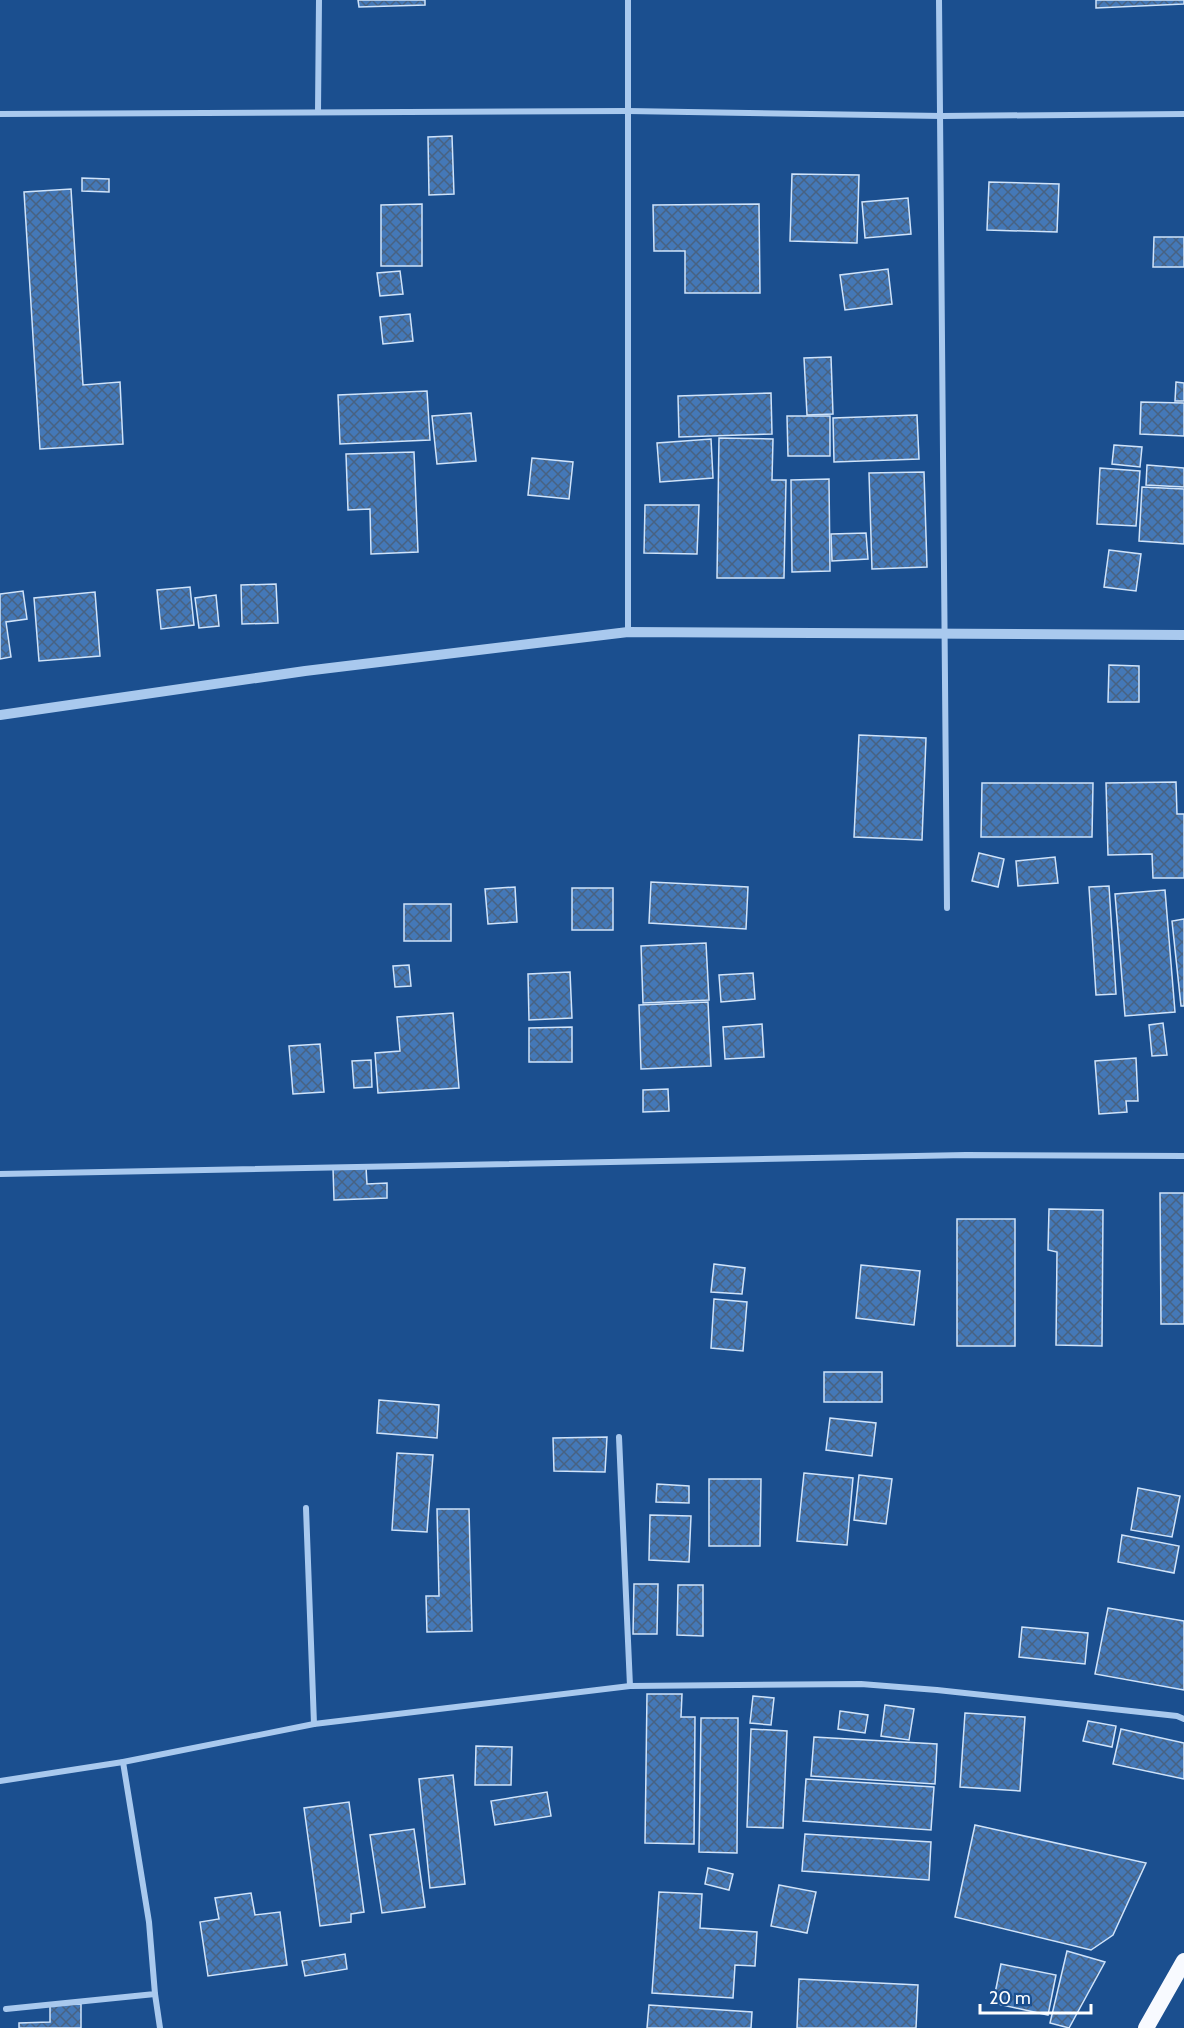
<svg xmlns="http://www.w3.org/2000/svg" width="1184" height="2028" font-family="Cabin,sans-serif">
<defs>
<pattern id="building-cross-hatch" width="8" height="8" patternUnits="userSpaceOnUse" patternTransform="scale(1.5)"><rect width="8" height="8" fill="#4478b7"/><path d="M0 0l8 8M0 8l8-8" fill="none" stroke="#486282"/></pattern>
</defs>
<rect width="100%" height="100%" fill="#1b4f8f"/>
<g fill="url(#building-cross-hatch)" stroke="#cfe3fa" stroke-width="1.5">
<path d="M358,0H425V5L359,7Z"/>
<path d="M1096,0H1184V4L1096,8Z"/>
<path d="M452,136L454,194L429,195L428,137Z"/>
<path d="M792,174L859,175L857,243L790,241Z"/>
<path d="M82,178L109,179V192L82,191Z"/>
<path d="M989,182L1059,184L1057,232L987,230Z"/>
<path d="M71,189L83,385L120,382L123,444L40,449L24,192Z"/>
<path d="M908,198L911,234L865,238L862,202Z"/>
<path d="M422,204V266H381V205Z"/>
<path d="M759,204L760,293H685V251H654L653,205Z"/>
<path d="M1154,237H1184V267H1153Z"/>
<path d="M888,269L892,304L845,310L840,275Z"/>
<path d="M400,271L403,294L380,296L377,273Z"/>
<path d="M410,314L413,341L383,344L380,317Z"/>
<path d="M831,357L833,414L807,415L804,358Z"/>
<path d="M1176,382L1184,383V401H1175Z"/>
<path d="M427,391L430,440L340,444L338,395Z"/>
<path d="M771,393L772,434L679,437L678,396Z"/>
<path d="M1141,402L1184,403V436L1140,434Z"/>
<path d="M471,413L476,461L437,464L432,416Z"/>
<path d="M917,415L919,459L834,462L833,418Z"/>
<path d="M787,416H830V456H788Z"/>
<path d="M719,438L773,439L772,480H786L784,578H717Z"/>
<path d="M711,439L713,478L660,482L657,443Z"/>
<path d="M1114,445L1142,447L1140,467L1112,464Z"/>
<path d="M414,452L418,552L371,554L370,509L348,510L346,454Z"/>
<path d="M532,458L573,462L569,499L528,495Z"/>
<path d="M1147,465L1184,468V487L1146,485Z"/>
<path d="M1100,468L1140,471L1136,526L1097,524Z"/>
<path d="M924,472L927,567L872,569L869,473Z"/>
<path d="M829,479L830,571L792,572L791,480Z"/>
<path d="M1142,487L1184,489V544L1139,541Z"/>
<path d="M645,505H699L697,554L644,553Z"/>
<path d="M866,533L868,559L832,561L831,534Z"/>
<path d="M1109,550L1141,554L1136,591L1104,587Z"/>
<path d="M276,584L278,623L242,624L241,585Z"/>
<path d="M190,587L194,625L161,629L157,590Z"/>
<path d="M23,591L27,619L6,622L11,657L0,659V594Z"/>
<path d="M95,592L100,656L39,661L34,598Z"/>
<path d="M216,595L219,626L199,628L195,598Z"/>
<path d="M1109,665L1139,666V702H1108Z"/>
<path d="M859,735L926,738L922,840L854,837Z"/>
<path d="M1176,782L1177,814H1184V878H1153L1152,854L1108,855L1106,783Z"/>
<path d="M982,783H1093L1092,837H981Z"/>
<path d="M979,853L1004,859L998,887L972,881Z"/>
<path d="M1055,857L1058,883L1018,886L1016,861Z"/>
<path d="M651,882L748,887L746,929L649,923Z"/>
<path d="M1109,886L1116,994L1096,995L1089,887Z"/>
<path d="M515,887L517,922L488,924L485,889Z"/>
<rect x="572" y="888" width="41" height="42"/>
<path d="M1165,890L1175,1012L1125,1016L1115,894Z"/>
<rect x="404" y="904" width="47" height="37"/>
<path d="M1184,919V1006H1181L1172,921Z"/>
<path d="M706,943L709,1000L643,1003L641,946Z"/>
<path d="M409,965L411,986L395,987L393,966Z"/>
<path d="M570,972L572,1018L529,1020L528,974Z"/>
<path d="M753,973L755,999L721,1002L719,975Z"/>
<path d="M708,1002L711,1066L641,1069L639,1005Z"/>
<path d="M453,1013L459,1088L378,1093L375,1053L400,1051L397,1017Z"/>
<path d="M1163,1023L1167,1055L1152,1056L1149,1025Z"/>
<path d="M762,1024L764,1057L725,1059L723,1027Z"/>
<path d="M572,1027V1062H529V1028Z"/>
<path d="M320,1044L324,1092L293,1094L289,1046Z"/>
<path d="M1136,1058L1138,1101H1126L1127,1112L1099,1114L1095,1061Z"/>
<path d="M371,1060L372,1087L354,1088L352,1061Z"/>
<path d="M668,1089L669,1111L643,1112V1090Z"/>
<path d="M366,1167L367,1184L387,1183V1198L334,1200L333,1168Z"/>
<path d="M1160,1193H1184V1324H1161Z"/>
<path d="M1049,1209L1103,1210L1102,1346L1056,1345L1057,1252L1048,1250Z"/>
<rect x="957" y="1219" width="58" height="127"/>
<path d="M714,1264L745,1268L742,1294L711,1292Z"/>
<path d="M861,1265L920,1271L914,1325L856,1318Z"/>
<path d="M714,1299L747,1302L743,1351L711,1348Z"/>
<rect x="824" y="1372" width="58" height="30"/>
<path d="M379,1400L439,1405L437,1438L377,1433Z"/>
<path d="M830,1418L876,1423L872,1456L826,1450Z"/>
<path d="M607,1437L605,1472L554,1471L553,1438Z"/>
<path d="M397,1453L433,1455L427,1532L392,1530Z"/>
<path d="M804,1473L853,1478L847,1545L797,1541Z"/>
<path d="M859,1475L892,1479L886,1524L854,1520Z"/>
<path d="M709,1479H761L760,1546H709Z"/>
<path d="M657,1484L689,1486V1503L656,1502Z"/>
<path d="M1138,1488L1180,1496L1172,1537L1131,1530Z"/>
<path d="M437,1509H469L472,1631L427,1632L426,1596H439Z"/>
<path d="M650,1515L691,1516L689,1562L649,1560Z"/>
<path d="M1122,1535L1179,1546L1174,1573L1118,1562Z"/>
<path d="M634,1584H658L657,1634H633Z"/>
<path d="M678,1585H703V1636L677,1635Z"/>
<path d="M1108,1608L1184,1621V1690L1095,1674Z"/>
<path d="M1022,1627L1088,1633L1085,1664L1019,1657Z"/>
<path d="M647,1694H682L681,1717H695L694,1844L645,1843Z"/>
<path d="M753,1696L774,1698L771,1725L750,1723Z"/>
<path d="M885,1705L914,1709L909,1740L881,1736Z"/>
<path d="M840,1711L868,1715L865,1733L838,1729Z"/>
<path d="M965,1713L1025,1717L1020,1791L960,1787Z"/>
<path d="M701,1718H738L737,1853L699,1852Z"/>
<path d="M1088,1721L1116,1726L1112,1747L1083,1741Z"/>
<path d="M751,1729L787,1731L783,1828L747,1827Z"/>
<path d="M1121,1729L1184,1743V1779L1113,1764Z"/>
<path d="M814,1737L937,1744L935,1784L811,1776Z"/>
<path d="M476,1746L512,1747L511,1785H475Z"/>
<path d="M453,1775L465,1884L430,1888L419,1779Z"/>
<path d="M806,1779L934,1787L931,1830L803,1821Z"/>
<path d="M547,1792L551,1816L495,1825L491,1801Z"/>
<path d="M349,1802L364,1912L351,1914V1922L320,1926L304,1808Z"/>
<path d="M975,1825L1146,1863L1113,1935L1091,1950L955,1917Z"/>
<path d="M414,1829L425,1907L382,1913L370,1835Z"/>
<path d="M805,1834L931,1842L929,1880L802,1871Z"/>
<path d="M708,1868L733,1874L729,1890L705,1884Z"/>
<path d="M779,1885L816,1892L807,1933L771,1926Z"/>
<path d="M659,1892L702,1894L700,1928L757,1932L755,1966L735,1965L733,1998L652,1993Z"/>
<path d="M251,1893L255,1915L280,1912L287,1965L208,1976L200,1922L219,1919L215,1898Z"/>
<path d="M1067,1951L1105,1962L1069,2028L1050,2023Z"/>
<path d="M345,1954L347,1969L305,1976L302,1961Z"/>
<path d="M1001,1964L1056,1975L1048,2015L993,2003Z"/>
<path d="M799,1979L918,1985L916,2028H797Z"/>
<path d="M81,2004V2028H19V2023L50,2022V2005Z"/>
<path d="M649,2005L752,2012L751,2028H647Z"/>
</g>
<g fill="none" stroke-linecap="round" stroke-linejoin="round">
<g stroke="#a9c9ee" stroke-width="6">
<path d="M939,0L947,908"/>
<path d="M318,112L319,0"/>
<path d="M0,114L628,111L942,116L1184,114"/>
<path d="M628,632V0"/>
<path d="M0,1174L966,1155L1184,1156"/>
<path d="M619,1437L630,1686"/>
<path d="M306,1508L314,1724"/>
<path d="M0,1781L123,1762L314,1724L630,1686L861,1684L937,1690L1177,1716L1184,1719"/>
<path d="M155,1994L160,2028"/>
<path d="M6,2009L155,1994L149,1922L123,1762"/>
</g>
<path stroke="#a9c9ee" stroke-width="10" d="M0,715L305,671L628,632L1184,635"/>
<path stroke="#f8faff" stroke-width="16" d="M1146,2028L1184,1961"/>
</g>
<path d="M980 2004v9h111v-9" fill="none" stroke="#ffffff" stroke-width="3"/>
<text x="989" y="2004" font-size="18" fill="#ffffff" stroke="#1b4f8f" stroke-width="4.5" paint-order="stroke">20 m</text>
</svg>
